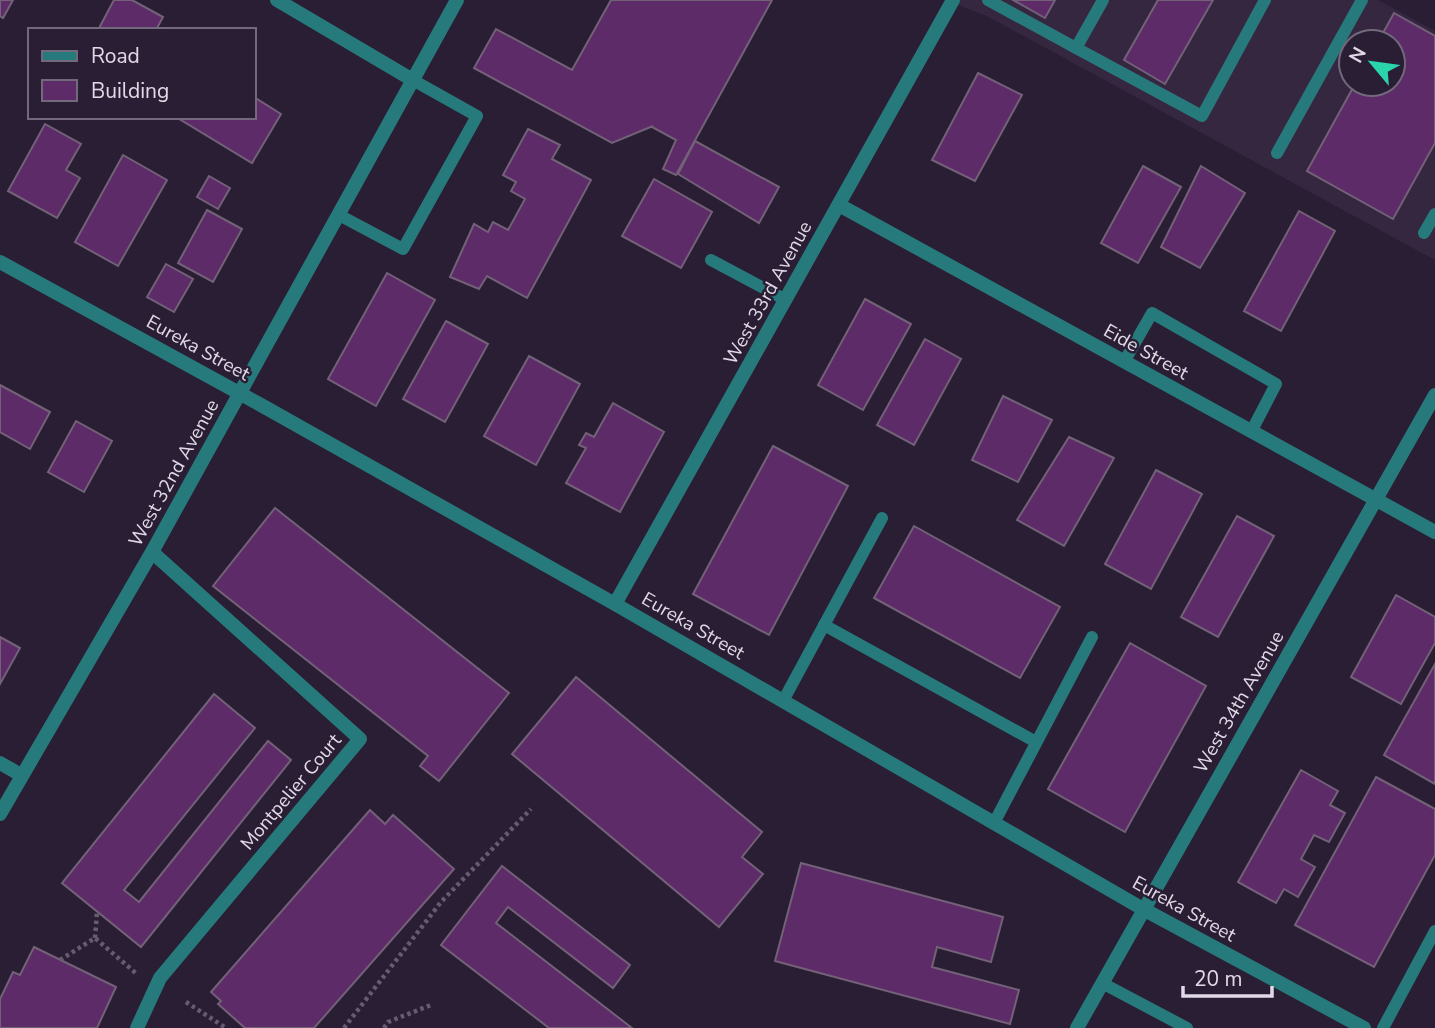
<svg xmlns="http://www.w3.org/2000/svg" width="1435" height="1028" font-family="'Nunito Sans',sans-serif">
<rect width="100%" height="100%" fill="#2a1e34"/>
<path fill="#362741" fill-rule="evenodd" d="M945,0H1378L1435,31V260L987,16ZM1351,42H1393V84H1351Z"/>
<g fill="#5c2b68" stroke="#736178" stroke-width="2">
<path d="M0,0H13L3,18L0,16Z"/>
<path d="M114,0H132L163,17L156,30H98Z"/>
<path d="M611,0H772L676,175L663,169L676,140L652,127L653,126L612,143L474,68L496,29L572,70Z"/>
<path d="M1013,0H1055L1045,18Z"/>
<path d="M1158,0H1213L1165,84L1124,60Z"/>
<path d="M1394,13L1435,36V143L1393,219L1307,171L1355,84H1393V42H1378Z"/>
<path d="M978,73L1022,95L975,181L932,160Z"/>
<path d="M254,97L281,114L252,163L176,117H254Z"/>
<path d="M45,124L81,144L66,170L80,178L57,218L8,191Z"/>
<path d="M528,129L560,145L552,159L591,180L527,298L487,276L479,289L450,277L474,224L488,232L493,222L508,230L525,199L511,191L516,182L503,175Z"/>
<path d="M695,141L779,187L759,223L678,174Z"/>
<path d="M123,155L167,180L118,266L75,242Z"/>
<path d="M1143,166L1181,187L1138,263L1101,243Z"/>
<path d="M1201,166L1245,193L1200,268L1161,247Z"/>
<path d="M209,176L230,188L218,209L197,197Z"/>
<path d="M654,179L712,212L681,268L622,236Z"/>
<path d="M207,210L242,229L213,282L178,263Z"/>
<path d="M1299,211L1335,231L1281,331L1244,311Z"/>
<path d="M166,264L193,279L174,312L147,297Z"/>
<path d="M387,273L435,300L376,406L328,379Z"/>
<path d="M865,299L911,324L863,410L818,385Z"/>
<path d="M446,321L488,344L445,422L403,399Z"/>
<path d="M925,339L961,359L914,445L877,425Z"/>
<path d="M529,356L580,384L536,465L484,436Z"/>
<path d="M0,385L50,412L30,449L0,432Z"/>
<path d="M1003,396L1052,420L1018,482L972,460Z"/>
<path d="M613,403L664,432L620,512L566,483L586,448L579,445L586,433L594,437Z"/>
<path d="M76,421L112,441L84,492L48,472Z"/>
<path d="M1069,437L1114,458L1064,546L1017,520Z"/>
<path d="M773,446L848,486L769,635L693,594Z"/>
<path d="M1156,470L1202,494L1151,589L1105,564Z"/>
<path d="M275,508L509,693L439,781L420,766L428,756L213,586Z"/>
<path d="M1237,516L1274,536L1218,637L1181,617Z"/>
<path d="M914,526L1060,607L1020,678L874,598Z"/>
<path d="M1396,595L1435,617V643L1401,704L1351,677Z"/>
<path d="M0,637L20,648L0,684Z"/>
<path d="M1130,643L1206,686L1125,832L1048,789Z"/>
<path d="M1435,664V784L1384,755Z"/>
<path d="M576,677L762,832L742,857L763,874L719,927L512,754Z"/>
<path d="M214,694L255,728L124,890L139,902L268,741L291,760L141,947L62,883Z"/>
<path d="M1301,770L1338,791L1330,805L1345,813L1329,842L1314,835L1301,859L1315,867L1298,897L1284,889L1276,903L1238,882Z"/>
<path d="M1376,777L1435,809V855L1374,967L1295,925Z"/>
<path d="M370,810L385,824L393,815L454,869L314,1028H245L218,1004L221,1001L211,992Z"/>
<path d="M801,863L1003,917L991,962L937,947L932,967L1019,990L1010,1024L775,961Z"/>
<path d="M502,866L630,965L613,988L508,907L496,923L632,1028H549L441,945Z"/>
<path d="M34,947L116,987L97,1028H0V999L13,972L20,975Z"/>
</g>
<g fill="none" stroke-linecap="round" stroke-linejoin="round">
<g stroke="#675c6f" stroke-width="4.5" stroke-dasharray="3.5 3.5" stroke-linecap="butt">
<path d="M95,938L97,912"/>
<path d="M60,960L95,938L138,975"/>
<path d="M186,1002L226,1028"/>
<path d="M344,1028L441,902L531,809"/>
<path d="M384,1028L388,1022L431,1005"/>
</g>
<g stroke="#277a7b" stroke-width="12">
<path d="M988,0L1076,48"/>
<path d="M1103,0L1076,48L1202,116L1265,0"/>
<path d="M1277,153L1362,0"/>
<path d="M339,215L403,249L477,116L411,79"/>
<path d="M1424,233L1435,214"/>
<path d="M711,260L786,300"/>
<path d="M1124,362L1152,313L1276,384L1251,432"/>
<path d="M824,625L1036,742"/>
<path d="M783,701L882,518"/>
<path d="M994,823L1092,637"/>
<path d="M1102,983L1187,1028"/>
<path d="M1383,1028L1435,931"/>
</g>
<g stroke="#277a7b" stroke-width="14">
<path d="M277,0L411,79"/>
<path d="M839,205L1435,532"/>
<path d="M0,262L261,405L615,604L1143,909L1364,1028"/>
<path d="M615,604L953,0"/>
<path d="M0,763L21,775"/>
<path d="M0,814L152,552L457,0"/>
<path d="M137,1028L160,978L360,739L152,552"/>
<path d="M1077,1028L1435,395"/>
</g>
</g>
<g text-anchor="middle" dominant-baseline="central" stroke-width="5" stroke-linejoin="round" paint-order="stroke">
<g font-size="19" fill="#e1d9e7" stroke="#2a1e34">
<text transform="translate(768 293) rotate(-61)">West 33rd Avenue</text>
<text transform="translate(198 348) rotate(29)">Eureka Street</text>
<text transform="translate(1146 352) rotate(29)">Eide Street</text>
<text transform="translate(174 473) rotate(-61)">West 32nd Avenue</text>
<text transform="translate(693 626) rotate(30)">Eureka Street</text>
<text transform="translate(1239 702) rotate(-60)">West 34th Avenue</text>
<text transform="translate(291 792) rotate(-50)">Montpelier Court</text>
<text transform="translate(1184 909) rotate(29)">Eureka Street</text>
</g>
</g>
<rect x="28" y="28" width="228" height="91" fill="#2a1e34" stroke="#73697c" stroke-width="2"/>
<rect x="42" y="51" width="35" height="10" fill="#277a7b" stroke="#73697c" stroke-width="2"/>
<text x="91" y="63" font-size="21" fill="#e1d9e7">Road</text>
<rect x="42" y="80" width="35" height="21" fill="#5c2b68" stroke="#73697c" stroke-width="2"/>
<text x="91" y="98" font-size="21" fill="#e1d9e7">Building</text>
<g transform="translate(1372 63) rotate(299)"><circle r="33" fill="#2a1e34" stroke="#73697c" stroke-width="2"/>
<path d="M0-5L12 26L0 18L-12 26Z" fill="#2ad5ac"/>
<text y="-10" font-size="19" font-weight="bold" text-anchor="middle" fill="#e1d9e7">N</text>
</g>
<path d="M1183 986v10h89v-10" fill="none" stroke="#e1d9e7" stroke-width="3.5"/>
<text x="1194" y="986" font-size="21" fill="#e1d9e7" stroke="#2a1e34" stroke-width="5" paint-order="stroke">20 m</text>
</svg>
